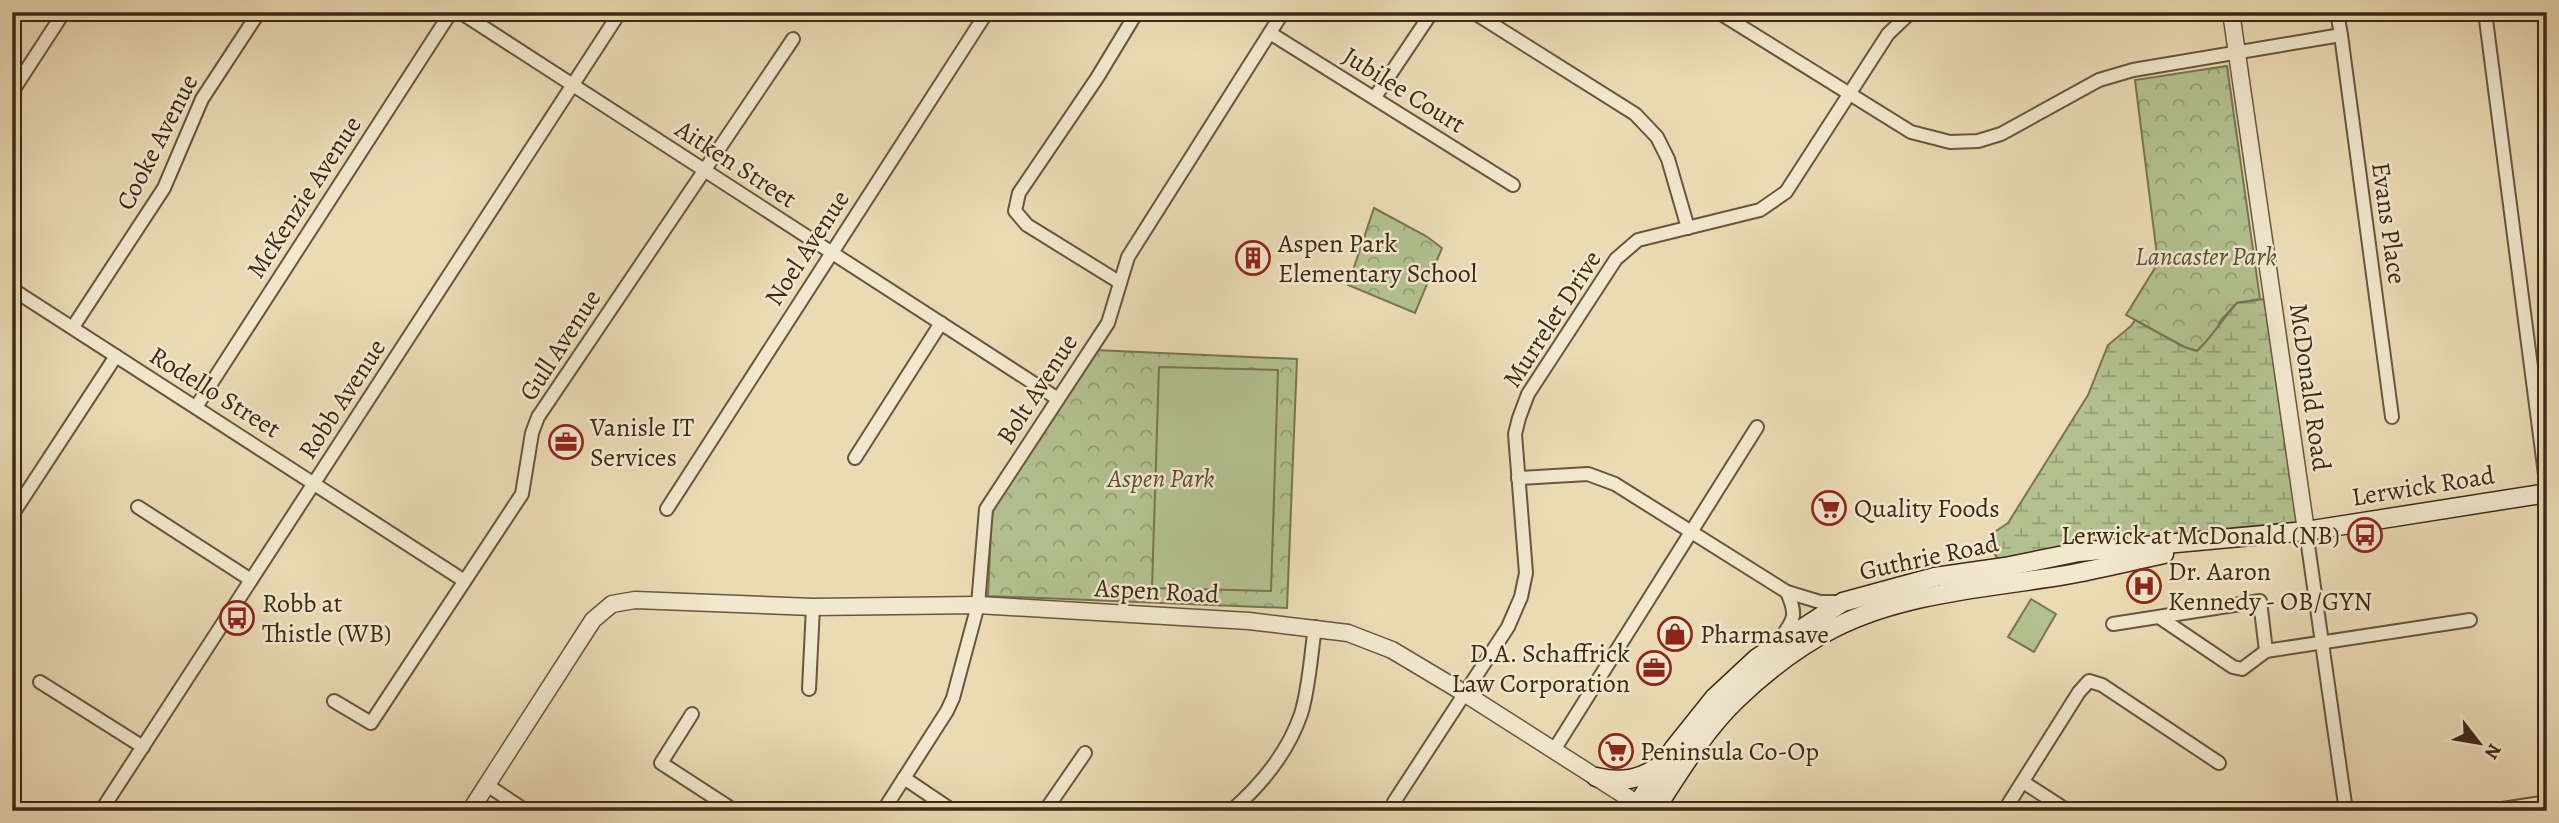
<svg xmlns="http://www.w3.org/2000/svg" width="2559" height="823" font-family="Alegreya,serif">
<defs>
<pattern id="forest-crowns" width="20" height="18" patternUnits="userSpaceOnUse" patternTransform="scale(1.75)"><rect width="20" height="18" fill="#b3c190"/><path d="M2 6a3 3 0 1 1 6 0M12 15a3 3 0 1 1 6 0" fill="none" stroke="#939d74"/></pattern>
<pattern id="wetland-marsh" width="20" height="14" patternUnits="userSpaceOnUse" patternTransform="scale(1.75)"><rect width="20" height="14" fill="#b3c190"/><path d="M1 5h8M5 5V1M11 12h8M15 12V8" fill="none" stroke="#939d74"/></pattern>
</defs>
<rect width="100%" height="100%" fill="#ebdbb5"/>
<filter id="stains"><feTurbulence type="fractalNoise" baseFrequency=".00286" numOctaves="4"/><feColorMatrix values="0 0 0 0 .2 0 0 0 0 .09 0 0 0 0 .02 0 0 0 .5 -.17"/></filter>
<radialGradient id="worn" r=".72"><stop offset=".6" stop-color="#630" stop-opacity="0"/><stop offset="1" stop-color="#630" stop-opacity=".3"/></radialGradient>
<g fill="url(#forest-crowns)" stroke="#787552" stroke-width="2">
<path d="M2227,66L2260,299L2237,303L2221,320L2215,333L2197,351L2184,347L2126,315L2158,263L2135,80Z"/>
<path d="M1374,208L1426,236L1442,248L1415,313L1348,285Z"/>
<path d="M1095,350L1297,359L1287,608L988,596L992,507Z"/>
</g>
<path fill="url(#wetland-marsh)" stroke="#787552" stroke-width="2" d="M2272,298L2306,531L2005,567L1990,549L1993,533L2008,523L2088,395L2108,345L2131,326L2135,320L2184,347L2197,351C2213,336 2222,319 2237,303Z"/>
<g fill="#b3c190" stroke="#787552" stroke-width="2">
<path d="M1159,367L1278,370L1271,591L1152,588Z"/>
<path d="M2031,599L2056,614L2034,652L2008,637Z"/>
</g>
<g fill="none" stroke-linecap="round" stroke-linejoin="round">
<g stroke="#68563d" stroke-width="16">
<g id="minor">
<path d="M460,12L1058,399"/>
<path d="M1473,12L1635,114L1657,137L1668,159L1688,228"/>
<path d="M1718,12L1911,132L1950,142L1978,141L2001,134L2099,80L2133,70L2341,35L2337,12"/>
<path d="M2485,12L2546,482"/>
<path d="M1270,33L1513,185"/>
<path d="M2341,35L2392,417"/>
<path d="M12,92L64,12"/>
<path d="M1375,97L1432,12"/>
<path d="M1119,282L1027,225L1015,211L1019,193L1097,78L1137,12"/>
<path d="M12,289L463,580"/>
<path d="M73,327L164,188L202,99L259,12"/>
<path d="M196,407L451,12"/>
<path d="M855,458L941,323"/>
<path d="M1518,478L1588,474L1615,484L1787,592L1820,602H1843"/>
<path d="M138,507L251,580"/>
<path d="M667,509L987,12"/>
<path d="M12,515L116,356"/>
<path d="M2306,531L2346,811"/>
<path d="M2159,617L2233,667L2242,669L2266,651L2470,620"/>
<path d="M2113,624L2260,601L2266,651"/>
<path d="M1780,639C1795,619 1797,615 1787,592"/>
<path d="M40,682L143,747"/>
<path d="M809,689L813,607"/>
<path d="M334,701L371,723L522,494L532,433L538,417L793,39"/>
<path d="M692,714L661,763L735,811"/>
<path d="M1554,750L1757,427"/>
<path d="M904,778L953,811"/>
<path d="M2023,782L2068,811"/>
<path d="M487,785L526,811"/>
<path d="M101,811L620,12"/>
<path d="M883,811L947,711L953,698L978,605L986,509L1108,323L1128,257L1283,12"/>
<path d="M1045,811L1085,753"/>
<path d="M1231,811C1261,785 1288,752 1301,714C1309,689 1311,654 1315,627"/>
<path d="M1391,811L1394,802L1508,627L1521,597L1526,573L1515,434L1519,418L1528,394L1616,259L1638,240L1760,210L1786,192L1888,34L1911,12"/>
<path d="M2004,811L2079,692L2089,681L2102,685L2219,763"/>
<path d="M2489,811L2547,802"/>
</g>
</g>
<g stroke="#68563d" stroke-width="19">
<g id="tertiary">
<path d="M2231,12L2306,531"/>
<path d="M470,811L593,620L612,604L635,600L813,607L978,605L1249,621L1348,633L1392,650L1464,693L1638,804"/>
</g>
</g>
<g stroke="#3d2915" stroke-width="21">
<g id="secondary">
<path d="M1596,777C1622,783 1639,780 1661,765"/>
<path d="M1633,811L1674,748L1714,698L1757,658L1843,602L1935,577L2005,567L2079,552L2306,531L2547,493"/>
<path d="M1654,811C1679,773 1703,732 1736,700C1764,673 1799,646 1834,628C1905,592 1989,588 2066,575C2099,569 2131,561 2164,554"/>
</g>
</g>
<use href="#minor" stroke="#f2e8cf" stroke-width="12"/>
<use href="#tertiary" stroke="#f2e8cf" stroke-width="16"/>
<use href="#secondary" stroke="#f2e8cf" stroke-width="18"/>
</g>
<defs>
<g id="building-ring" transform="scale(1.75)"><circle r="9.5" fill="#f2e8cf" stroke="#8f2418" stroke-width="1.5"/><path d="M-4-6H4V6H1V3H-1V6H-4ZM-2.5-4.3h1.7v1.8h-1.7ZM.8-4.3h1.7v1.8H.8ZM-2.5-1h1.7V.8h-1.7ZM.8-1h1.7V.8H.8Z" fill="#8f2418"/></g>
<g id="office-ring" transform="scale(1.75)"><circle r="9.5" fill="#f2e8cf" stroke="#8f2418" stroke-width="1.5"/><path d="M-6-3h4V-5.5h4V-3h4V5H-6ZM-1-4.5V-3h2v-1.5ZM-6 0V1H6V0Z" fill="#8f2418"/></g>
<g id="supermarket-ring" transform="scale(1.75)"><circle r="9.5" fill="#f2e8cf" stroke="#8f2418" stroke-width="1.5"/><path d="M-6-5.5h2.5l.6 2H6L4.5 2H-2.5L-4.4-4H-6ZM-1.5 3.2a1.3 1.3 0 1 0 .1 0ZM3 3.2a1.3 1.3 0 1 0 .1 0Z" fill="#8f2418"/></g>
<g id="bus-ring" transform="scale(1.75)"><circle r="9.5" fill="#f2e8cf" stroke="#8f2418" stroke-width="1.5"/><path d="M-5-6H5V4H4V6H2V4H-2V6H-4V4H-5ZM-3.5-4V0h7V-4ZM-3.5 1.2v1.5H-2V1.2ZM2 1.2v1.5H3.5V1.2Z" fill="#8f2418"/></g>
<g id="hospital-ring" transform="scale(1.75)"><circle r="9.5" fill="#f2e8cf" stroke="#8f2418" stroke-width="1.5"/><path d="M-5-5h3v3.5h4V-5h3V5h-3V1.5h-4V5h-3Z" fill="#8f2418"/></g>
<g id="shop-ring" transform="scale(1.75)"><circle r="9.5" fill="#f2e8cf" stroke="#8f2418" stroke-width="1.5"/><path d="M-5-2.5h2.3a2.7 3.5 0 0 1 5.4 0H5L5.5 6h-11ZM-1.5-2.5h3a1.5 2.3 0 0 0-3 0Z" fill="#8f2418"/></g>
</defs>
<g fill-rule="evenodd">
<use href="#building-ring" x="1253" y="258"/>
<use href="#office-ring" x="566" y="442"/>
<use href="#supermarket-ring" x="1829" y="508"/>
<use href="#bus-ring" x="2365" y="535"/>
<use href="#hospital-ring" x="2144" y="586"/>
<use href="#bus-ring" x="237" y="618"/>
<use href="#shop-ring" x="1675" y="634"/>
<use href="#office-ring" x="1654" y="668"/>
<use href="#supermarket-ring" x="1616" y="751"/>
</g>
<g text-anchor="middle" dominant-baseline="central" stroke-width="5" stroke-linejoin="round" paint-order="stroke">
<g font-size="26" fill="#3d2915" stroke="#f2e8cf">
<text transform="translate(1404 90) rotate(32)">Jubilee Court</text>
<text transform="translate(157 142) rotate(-63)">Cooke Avenue</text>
<text transform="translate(736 164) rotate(33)">Aitken Street</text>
<text transform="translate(304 197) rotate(-57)">McKenzie Avenue</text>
<text transform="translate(2389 223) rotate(82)">Evans Place</text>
<text transform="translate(807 248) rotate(-57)">Noel Avenue</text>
<text transform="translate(1552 319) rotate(-57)">Murrelet Drive</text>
<text transform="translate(560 345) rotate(-57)">Gull Avenue</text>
<text transform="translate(2310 387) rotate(82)">McDonald Road</text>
<text transform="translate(1037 389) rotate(-57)">Bolt Avenue</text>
<text transform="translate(215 392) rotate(32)">Rodello Street</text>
<text transform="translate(342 399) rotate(-57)">Robb Avenue</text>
<text transform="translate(2423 486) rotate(-9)">Lerwick Road</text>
<text transform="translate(1929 557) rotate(-12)">Guthrie Road</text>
<text transform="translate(1157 591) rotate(3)">Aspen Road</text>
</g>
<g font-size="26" fill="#3d2915" stroke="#f2e8cf" text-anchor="start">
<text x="1278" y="243">Aspen Park<tspan x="1278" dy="30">Elementary School</tspan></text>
<text x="590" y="427">Vanisle IT<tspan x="590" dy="30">Services</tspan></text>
<text x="1854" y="508">Quality Foods</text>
<text x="2340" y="535" text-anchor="end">Lerwick at McDonald (NB)</text>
<text x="2168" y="571">Dr. Aaron<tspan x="2168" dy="30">Kennedy - OB/GYN</tspan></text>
<text x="262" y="603">Robb at<tspan x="262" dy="30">Thistle (WB)</tspan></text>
<text x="1700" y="634">Pharmasave</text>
<text x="1630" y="653" text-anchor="end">D.A. Schaffrick<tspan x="1630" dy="30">Law Corporation</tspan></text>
<text x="1640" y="751">Peninsula Co-Op</text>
</g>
<g font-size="26" font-style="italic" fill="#5a4f34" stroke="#f2e8cf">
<text x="2206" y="256">Lancaster Park</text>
<text x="1161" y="478">Aspen Park</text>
</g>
</g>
<rect width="2559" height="823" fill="none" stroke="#ebdbb5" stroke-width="42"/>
<rect x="14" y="14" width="2531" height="795" fill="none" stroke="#3d2915" stroke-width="3.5"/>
<rect x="21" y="21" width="2517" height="781" fill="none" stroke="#3d2915" stroke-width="2"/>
<g transform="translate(2479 743) rotate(121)" stroke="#f2e8cf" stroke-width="5" paint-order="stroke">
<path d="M0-5L12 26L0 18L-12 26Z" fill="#3d2915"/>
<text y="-10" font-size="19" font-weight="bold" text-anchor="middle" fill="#3d2915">N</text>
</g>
<rect width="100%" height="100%" filter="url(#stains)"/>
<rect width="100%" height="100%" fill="url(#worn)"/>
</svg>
